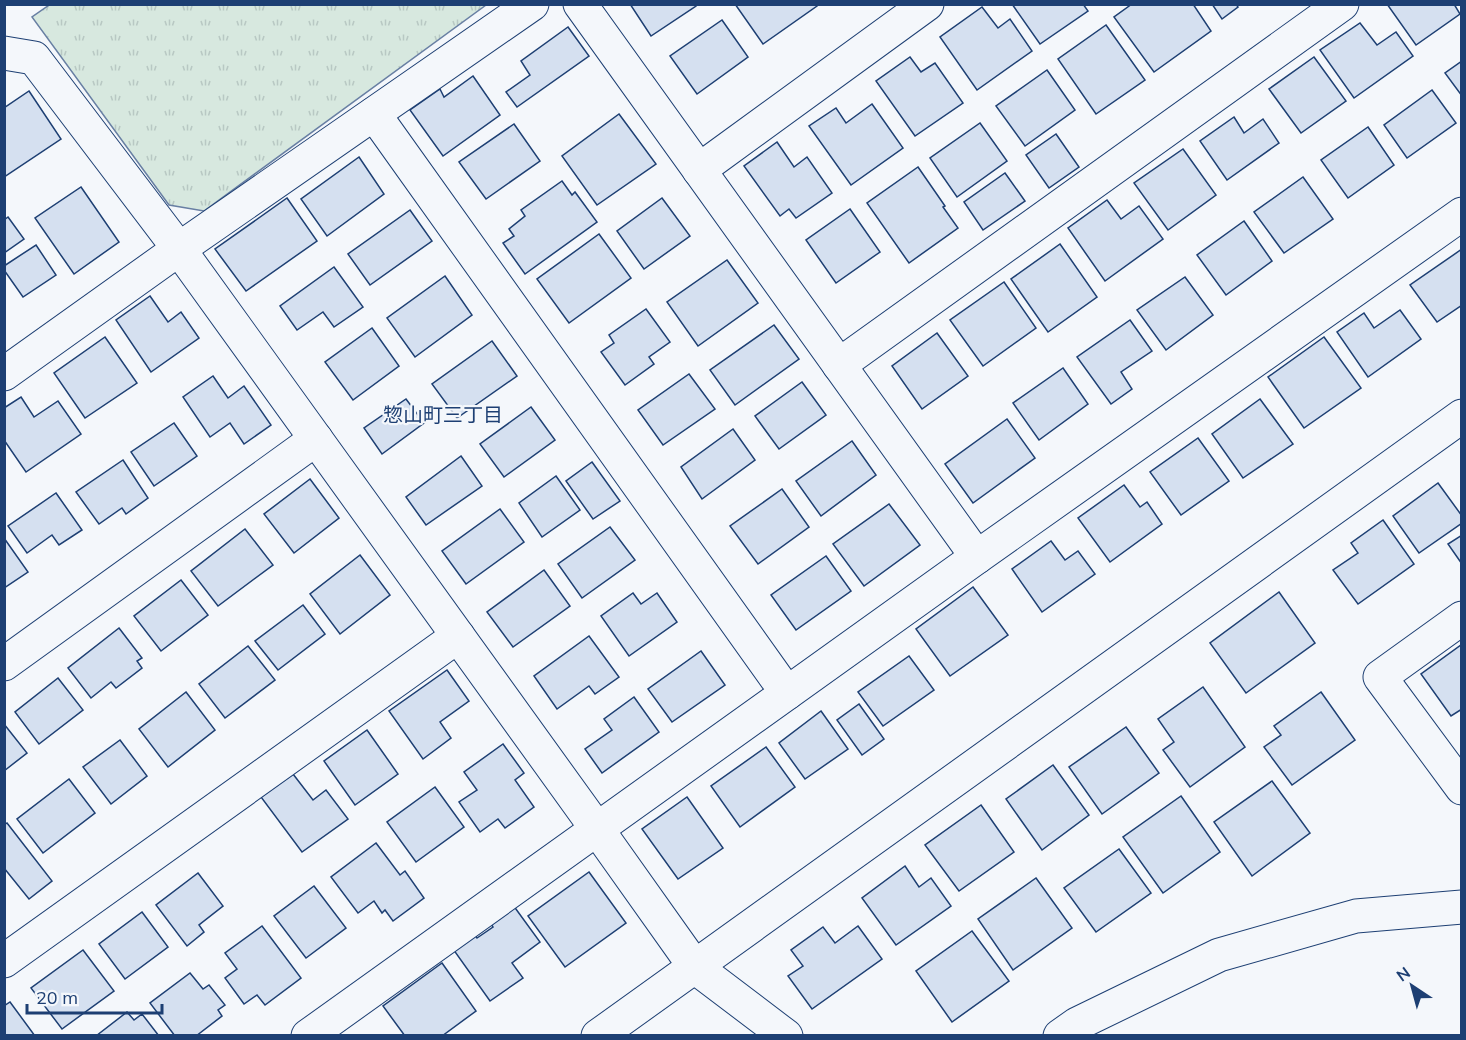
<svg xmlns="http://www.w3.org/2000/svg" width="1466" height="1040" font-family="Mulish,'Noto Sans JP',sans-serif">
<defs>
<pattern id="grass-tufts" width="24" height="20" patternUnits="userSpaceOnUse" patternTransform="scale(1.5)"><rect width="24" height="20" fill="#d7e8df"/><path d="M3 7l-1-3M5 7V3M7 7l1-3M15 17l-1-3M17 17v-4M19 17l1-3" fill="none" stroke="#b8c8c3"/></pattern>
</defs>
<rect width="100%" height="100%" fill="#f4f7fb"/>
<path fill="url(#grass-tufts)" stroke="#687fa3" stroke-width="1.5" d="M49,5V4L486,5L204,211L169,205L32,17Z"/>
<g fill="#d5e0f0" stroke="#1d3f73" stroke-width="1.5">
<path d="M630,4H696V6L651,36Z"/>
<path d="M735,4H816L817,6L763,44Z"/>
<path d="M1012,4H1083L1088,11L1040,44Z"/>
<path d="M1132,4H1193L1211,31L1154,72L1114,17Z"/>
<path d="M1236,4L1238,7L1222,19L1212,4Z"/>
<path d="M1387,4H1454L1460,14L1416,45Z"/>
<path d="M982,7L998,28L1010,19L1032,51L977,90L940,37Z"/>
<path d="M722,20L748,57L697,94L670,56Z"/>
<path d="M1360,23L1377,45L1396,32L1413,56L1354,98L1320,50Z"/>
<path d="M1106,25L1145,80L1096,114L1058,59Z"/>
<path d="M568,27L589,56L517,107L506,92L530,75L521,61Z"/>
<path d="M910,57L921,72L935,63L963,103L915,136L876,81Z"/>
<path d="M1314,57L1346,101L1301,133L1269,89Z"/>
<path d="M1462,61V96L1445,73Z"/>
<path d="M1047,70L1075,110L1025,146L996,106Z"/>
<path d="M473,76L500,115L443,156L410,110L440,89L444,97Z"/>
<path d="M1432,90L1456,123L1407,158L1384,125Z"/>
<path d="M29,91L61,139L4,177V108Z"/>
<path d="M872,104L903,148L851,185L809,126L836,108L846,123Z"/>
<path d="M619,114L656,164L597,205L562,156Z"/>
<path d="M1234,117L1244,133L1263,119L1279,143L1227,180L1200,141Z"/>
<path d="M980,123L1007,161L957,197L930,158Z"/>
<path d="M514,124L540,161L486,199L459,162Z"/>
<path d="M1368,127L1394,165L1348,198L1321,160Z"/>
<path d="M1056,134L1079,167L1049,188L1026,155Z"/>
<path d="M777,142L794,167L807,157L832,193L796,218L789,209L780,216L744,166Z"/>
<path d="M1183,149L1216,195L1168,230L1134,183Z"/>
<path d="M359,157L384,194L327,236L301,199Z"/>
<path d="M918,167L945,206L943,207L958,228L909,263L867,203Z"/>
<path d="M1005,173L1025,201L983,230L964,202Z"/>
<path d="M1303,177L1333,219L1284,253L1254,212Z"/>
<path d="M562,181L572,195L575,192L597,222L525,274L503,243L514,236L509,229L525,216L521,210Z"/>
<path d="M81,187L119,242L74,274L35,218Z"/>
<path d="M287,198L317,241L246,291L215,249Z"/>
<path d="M662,198L690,236L644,269L617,231Z"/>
<path d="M1107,200L1121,219L1139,206L1163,239L1105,281L1068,228Z"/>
<path d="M850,209L880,252L836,283L806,240Z"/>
<path d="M410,210L432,241L370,285L348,254Z"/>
<path d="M8,217L24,239L4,253V220Z"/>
<path d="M1244,221L1272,261L1226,295L1197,255Z"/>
<path d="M599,234L631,278L569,323L537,279Z"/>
<path d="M1060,244L1097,297L1048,332L1011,279Z"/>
<path d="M36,245L56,275L23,297L4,270V266Z"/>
<path d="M1462,249V305L1437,322L1410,285Z"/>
<path d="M727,260L758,303L698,346L667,302Z"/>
<path d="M334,267L363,307L334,327L323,312L297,330L280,306Z"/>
<path d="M445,276L472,315L415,357L387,318Z"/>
<path d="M1185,277L1213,315L1166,350L1137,310Z"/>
<path d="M1004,282L1036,328L983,366L950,320Z"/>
<path d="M150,296L168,322L181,312L199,338L151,372L116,320Z"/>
<path d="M646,309L670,342L649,357L654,364L625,385L601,352L614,343L609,335Z"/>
<path d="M1400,310L1421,339L1368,377L1337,332L1364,313L1374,328Z"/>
<path d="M1130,320L1152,351L1121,372L1132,389L1111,404L1077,357Z"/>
<path d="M774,325L799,359L735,405L710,370Z"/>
<path d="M372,328L399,366L353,400L325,362Z"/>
<path d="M937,333L968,376L922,409L892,366Z"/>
<path d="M105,337L137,383L85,418L54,373Z"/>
<path d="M1324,337L1361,388L1304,428L1268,377Z"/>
<path d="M492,341L517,376L457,418L432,384Z"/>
<path d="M1063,368L1088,404L1039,440L1013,403Z"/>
<path d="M689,374L715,409L663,445L638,410Z"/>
<path d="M213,376L228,398L244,386L271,425L244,444L230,423L210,437L183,397Z"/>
<path d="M802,382L826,415L779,449L755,416Z"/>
<path d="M21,397L34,417L58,401L81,434L26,472L4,440V408Z"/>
<path d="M406,399L424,423L382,454L364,428Z"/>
<path d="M1260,399L1293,444L1243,478L1212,434Z"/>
<path d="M531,407L555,440L504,477L480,444Z"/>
<path d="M1007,419L1035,458L973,503L945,464Z"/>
<path d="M174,423L197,456L154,486L131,452Z"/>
<path d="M733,429L755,460L702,499L681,467Z"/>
<path d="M1198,438L1229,481L1181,515L1150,472Z"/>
<path d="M852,441L876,475L821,516L796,481Z"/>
<path d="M461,456L482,486L426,525L406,497Z"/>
<path d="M123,460L148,498L126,514L122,508L99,524L76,492Z"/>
<path d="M592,462L620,501L593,519L566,481Z"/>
<path d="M556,476L580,510L542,537L519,503Z"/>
<path d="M310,479L339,518L294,553L264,514Z"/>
<path d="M1438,483L1462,516V523L1419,553L1393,516Z"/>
<path d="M1124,485L1140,507L1147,502L1162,524L1110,562L1078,518Z"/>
<path d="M782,489L809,527L758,564L730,526Z"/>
<path d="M56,493L82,530L59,545L52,535L27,553L8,526Z"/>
<path d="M889,504L920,545L864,586L833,544Z"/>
<path d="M500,509L524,542L466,584L442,551Z"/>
<path d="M1383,520L1414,564L1358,604L1333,570L1358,553L1351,543Z"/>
<path d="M610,527L635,560L582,598L558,564Z"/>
<path d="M245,529L273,565L218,606L191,571Z"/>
<path d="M1462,535V564L1448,544Z"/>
<path d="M4,538L28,572L4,588Z"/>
<path d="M1051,541L1065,560L1078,551L1095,574L1042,612L1012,569Z"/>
<path d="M360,555L390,595L340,634L310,594Z"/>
<path d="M826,556L851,591L796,630L771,595Z"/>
<path d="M544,570L570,606L513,647L487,612Z"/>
<path d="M181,580L208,615L161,651L134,616Z"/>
<path d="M973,587L1008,635L950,676L916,629Z"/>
<path d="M1279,592L1315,643L1246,693L1210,643Z"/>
<path d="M633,593L641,604L657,593L677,622L629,656L601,616Z"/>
<path d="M303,605L325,634L278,670L255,641Z"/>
<path d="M119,628L142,658L137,661L142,668L116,688L111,682L91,698L68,668Z"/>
<path d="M589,636L619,677L595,694L589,686L557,709L534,676Z"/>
<path d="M1461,645L1462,709L1451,716L1421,674Z"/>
<path d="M248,646L275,680L225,718L199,684Z"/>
<path d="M701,651L725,685L672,722L648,689Z"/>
<path d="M909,656L934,690L883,726L858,692Z"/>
<path d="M447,670L469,701L440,722L451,738L423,759L389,711Z"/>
<path d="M58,678L83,710L39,744L15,712Z"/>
<path d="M1203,687L1245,747L1190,787L1163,750L1174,742L1158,719Z"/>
<path d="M186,692L215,730L168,767L139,729Z"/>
<path d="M1321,692L1355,740L1292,785L1264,747L1281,735L1274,726Z"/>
<path d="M634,697L659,732L602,773L585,749L612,730L604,719Z"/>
<path d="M859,704L884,739L862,755L837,720Z"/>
<path d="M821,711L848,749L805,779L779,743Z"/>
<path d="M4,724L27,753L4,771Z"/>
<path d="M1126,727L1159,773L1102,814L1069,767Z"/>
<path d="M367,730L398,774L355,805L324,761Z"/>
<path d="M120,740L147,776L111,804L83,767Z"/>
<path d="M503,744L524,773L515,780L534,807L505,828L498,819L480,832L459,802L477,790L464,772Z"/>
<path d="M766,747L795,787L740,827L711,786Z"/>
<path d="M1053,765L1089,815L1042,850L1006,799Z"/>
<path d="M293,774L313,800L326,790L348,819L302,852L261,797Z"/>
<path d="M69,779L95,813L43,853L17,819Z"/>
<path d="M1272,781L1310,833L1252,876L1214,822Z"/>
<path d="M435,787L464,827L416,862L387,822Z"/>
<path d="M1181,796L1220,852L1163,893L1123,837Z"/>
<path d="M687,797L723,848L678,879L642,829Z"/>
<path d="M981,805L1014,852L959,891L925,845Z"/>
<path d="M7,823L52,881L29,899L4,868V825Z"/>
<path d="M376,843L400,875L405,871L424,898L393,921L385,910L382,913L374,901L358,913L331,877Z"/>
<path d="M1119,849L1151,893L1096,932L1064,888Z"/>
<path d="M905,866L919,887L931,878L951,906L896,945L862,898Z"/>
<path d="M589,872L626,923L565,967L528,916Z"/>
<path d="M198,873L223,906L199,925L204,932L187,946L156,905Z"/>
<path d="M1036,878L1072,928L1013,970L978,919Z"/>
<path d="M314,886L346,928L306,958L274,916Z"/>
<path d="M513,905L540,942L512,963L523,978L490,1001L453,949L474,933L477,938L493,927L490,922Z"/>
<path d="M142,912L168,947L125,979L99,944Z"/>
<path d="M262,926L301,978L265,1005L257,995L244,1004L225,978L237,969L225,953Z"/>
<path d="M858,926L882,959L812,1009L788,976L803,966L791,950L823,927L835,943Z"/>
<path d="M972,931L1009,981L952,1022L916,971Z"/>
<path d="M83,950L114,991L62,1029L31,988Z"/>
<path d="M442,963L476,1011L442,1036H405L383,1006Z"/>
<path d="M190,973L203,989L209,985L225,1005L218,1010L222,1016L196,1036H175L150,1003Z"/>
<path d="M10,1002L35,1036H4V1006Z"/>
<path d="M127,1012L134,1020L142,1014L159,1036H96Z"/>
</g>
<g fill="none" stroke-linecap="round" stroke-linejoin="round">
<g stroke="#1d3f73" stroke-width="35">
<g id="minor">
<path d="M580,4L977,557"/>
<path d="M4,53L34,58L179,249L597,829L695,967L786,1036"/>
<path d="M374,114L787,693"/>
<path d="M699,170L927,4"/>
<path d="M839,365L1342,4"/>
<path d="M4,374L179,249L532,4"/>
<path d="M1462,618L1380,677L1462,788"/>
<path d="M4,664L316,439"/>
<path d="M4,961L458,636"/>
<path d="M308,1036L977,557L1462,214"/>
<path d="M598,1036L1462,416"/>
<path d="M1060,1036L1077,1024L1219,955L1356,916L1462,907"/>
</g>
</g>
<use href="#minor" stroke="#f4f7fb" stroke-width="33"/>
</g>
<g text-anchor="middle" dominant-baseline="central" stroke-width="4.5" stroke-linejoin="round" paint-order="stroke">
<g font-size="20" fill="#1d3f73" stroke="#f4f7fb">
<text x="443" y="414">惣山町三丁目</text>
</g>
</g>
<rect width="1466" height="1040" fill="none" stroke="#1d3f73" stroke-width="12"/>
<g transform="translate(1412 986) rotate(324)" stroke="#f4f7fb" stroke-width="4.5" paint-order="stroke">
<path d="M0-4.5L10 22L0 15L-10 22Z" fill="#1d3f73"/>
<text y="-9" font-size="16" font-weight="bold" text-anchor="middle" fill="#1d3f73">N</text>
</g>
<path d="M27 1004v9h135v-9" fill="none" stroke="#1d3f73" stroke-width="3"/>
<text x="36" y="1004" font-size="18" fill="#1d3f73" stroke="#f4f7fb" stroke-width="4.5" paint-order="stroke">20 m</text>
</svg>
